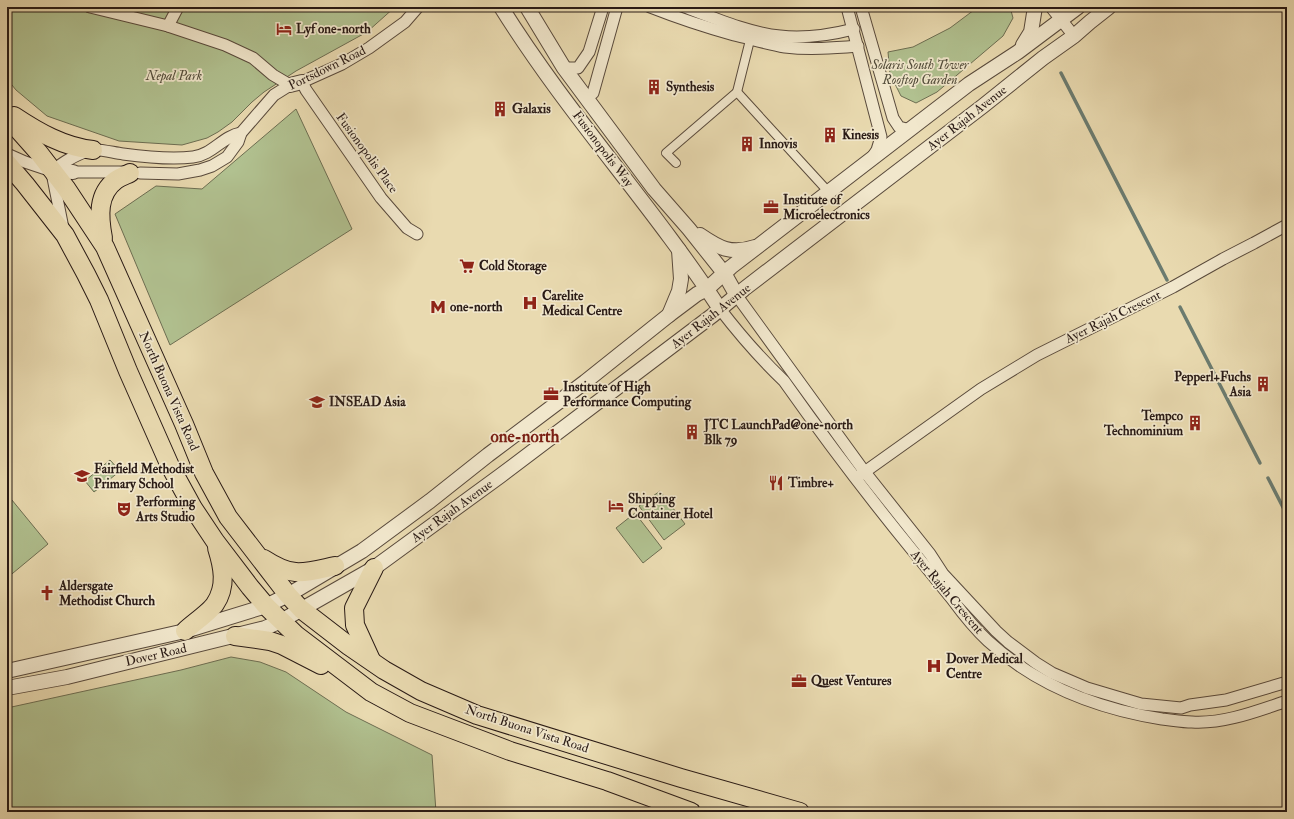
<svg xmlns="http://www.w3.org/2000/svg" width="1294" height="819" font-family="'IM FELL Double Pica',serif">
<rect width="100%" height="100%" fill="#e9dab0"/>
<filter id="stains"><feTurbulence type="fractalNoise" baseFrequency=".005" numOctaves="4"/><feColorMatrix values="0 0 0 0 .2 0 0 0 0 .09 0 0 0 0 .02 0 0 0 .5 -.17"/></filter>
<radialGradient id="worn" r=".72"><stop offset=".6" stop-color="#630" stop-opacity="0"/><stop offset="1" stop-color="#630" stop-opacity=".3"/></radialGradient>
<g fill="#b1c190" stroke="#6d6e52">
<path d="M7,7H395L367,32L296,71L264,92L252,102L232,122L218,132L207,138L182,145L119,141L47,116L16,90L7,79Z"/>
<path d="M978,7H1010L1013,18L1003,36L937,92L916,103L901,96L890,74L888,52L913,47L950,28Z"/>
<path d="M296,109L352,229L170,345L115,214L156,186L202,189Z"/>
<path d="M110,460L120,471L94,492L85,481Z"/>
<path d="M660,491L685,524L664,540L639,506Z"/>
<path d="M7,494L48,544L7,578Z"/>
<path d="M635,513L662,548L643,563L616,528Z"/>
<path d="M231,657L260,662L286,672L346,712L432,755L436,812H7V708L181,670Z"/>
</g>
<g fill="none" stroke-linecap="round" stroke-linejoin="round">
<g stroke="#6b7b6f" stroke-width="3.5">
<path d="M1061,73L1167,280"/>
<path d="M1180,307L1260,463"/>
<path d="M1268,478L1287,515"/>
</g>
<g stroke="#594a3c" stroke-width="10">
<g id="pedestrian">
<path d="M737,92L750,40"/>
<path d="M676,163L666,153L737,92L824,187"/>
</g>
</g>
<g stroke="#594a3c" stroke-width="13">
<g id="minor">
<path d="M90,7L168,26L225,45L253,58L273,75L290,85L274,95L241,133L238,142L227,157L212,166L200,170L178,174L140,173"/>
<path d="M650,7C678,18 705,27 734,35C751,39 768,44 785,47C809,50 834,48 858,46"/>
<path d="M685,7C714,18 749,33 780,36C805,39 830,35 854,29"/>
<path d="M847,7L881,137L877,150L873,156"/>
<path d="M861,7L893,118L899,127L910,130"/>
<path d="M1051,7L1074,36"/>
<path d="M168,26L178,7"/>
<path d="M564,68H578L589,52L603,7"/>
<path d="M586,98L593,93L617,7"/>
<path d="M7,154L25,162L52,171"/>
<path d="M52,171C64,162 77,153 92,150C101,149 114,153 123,154C145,157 170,160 193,157C212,155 223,136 241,133"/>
<path d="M73,172H125"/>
<path d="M52,173L63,228"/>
<path d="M417,234L407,228L381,198L306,90L302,82L342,64L369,48L405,22L418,7"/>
<path d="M737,296L864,471L930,554L943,574L996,631L1008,642L1036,663L1052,673L1087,688L1124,699L1141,704L1181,708L1190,705L1226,700L1287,682"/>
<path d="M720,309C740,335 761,359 784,381C825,439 868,496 913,551C926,567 939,583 952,599C963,614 975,629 988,641C1036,685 1099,709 1162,719C1172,720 1182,722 1192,722C1224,724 1257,711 1287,701"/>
<path d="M859,476L981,389L1037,355L1173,287L1223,259L1254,243L1287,225"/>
</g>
</g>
<g stroke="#594a3c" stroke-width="16">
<g id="tertiary">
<path d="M501,7C567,113 652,205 720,309"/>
<path d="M527,7L564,68L654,189L689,229L724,273L737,296"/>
<path d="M1023,45L1031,32L1035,7"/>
<path d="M290,85L302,82"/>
<path d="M52,171L73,172"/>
<path d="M700,235C719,248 731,255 755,247"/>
<path d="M669,315L679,291L681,279L679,250"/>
<path d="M7,671L185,631L266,606L288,595L362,551L430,501L488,455L585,382L669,315L697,294L707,289L731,267L969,84L1018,52L1078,7"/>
<path d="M7,688L67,677L265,628L281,621L374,568L500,476L713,315L744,289L983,106L1043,58L1074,36L1090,22L1109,7"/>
</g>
</g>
<g stroke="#291a15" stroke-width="20">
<g id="primary">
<path d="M14,116C38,132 64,147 93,150"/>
<path d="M7,117L39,153L66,188L105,247L184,424L204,473L228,517L288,595L301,609L349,646L384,670L421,691L477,715L681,778L800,812"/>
<path d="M7,163L25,184L65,235L86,274L99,300L128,371L170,466L193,508L215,541L250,587L266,606L296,635L371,692L410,713L510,751L607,781L691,812"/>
<path d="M103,238C99,217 97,194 116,180C120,177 126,175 130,173"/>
<path d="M264,559C293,578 303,573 335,566"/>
<path d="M185,631C192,624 210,612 215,604C227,586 223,567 217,548"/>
<path d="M235,636L270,641L282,645L321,665"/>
<path d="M371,660L355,625L354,608L374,568"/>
</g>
</g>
<use href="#pedestrian" stroke="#f1e7cc" stroke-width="8"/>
<use href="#minor" stroke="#f1e7cc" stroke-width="11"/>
<use href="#tertiary" stroke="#f1e7cc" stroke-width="14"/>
<use href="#primary" stroke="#e9dab0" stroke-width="18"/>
</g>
<defs>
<g id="hotel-bare" transform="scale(1.2)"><path d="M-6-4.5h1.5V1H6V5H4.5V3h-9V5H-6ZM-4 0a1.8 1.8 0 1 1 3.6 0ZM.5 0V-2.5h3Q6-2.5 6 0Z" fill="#8f2418" stroke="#f1e7cc" stroke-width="2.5" paint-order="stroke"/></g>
<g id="building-bare" transform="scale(1.2)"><path d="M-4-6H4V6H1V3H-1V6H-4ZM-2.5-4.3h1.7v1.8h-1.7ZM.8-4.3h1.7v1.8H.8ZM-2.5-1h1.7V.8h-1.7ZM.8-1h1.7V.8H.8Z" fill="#8f2418" stroke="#f1e7cc" stroke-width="2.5" paint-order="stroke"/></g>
<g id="office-bare" transform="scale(1.2)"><path d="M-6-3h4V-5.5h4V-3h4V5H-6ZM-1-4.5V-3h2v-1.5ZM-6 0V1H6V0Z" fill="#8f2418" stroke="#f1e7cc" stroke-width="2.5" paint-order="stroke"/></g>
<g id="supermarket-bare" transform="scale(1.2)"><path d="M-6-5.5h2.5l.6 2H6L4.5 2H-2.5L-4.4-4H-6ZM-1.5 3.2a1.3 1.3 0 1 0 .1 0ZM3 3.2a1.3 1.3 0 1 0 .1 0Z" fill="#8f2418" stroke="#f1e7cc" stroke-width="2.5" paint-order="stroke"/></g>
<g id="hospital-bare" transform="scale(1.2)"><path d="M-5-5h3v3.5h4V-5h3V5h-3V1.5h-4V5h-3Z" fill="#8f2418" stroke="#f1e7cc" stroke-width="2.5" paint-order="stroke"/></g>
<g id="metro-bare" transform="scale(1.2)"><path d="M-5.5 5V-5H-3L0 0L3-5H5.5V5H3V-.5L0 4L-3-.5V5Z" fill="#8f2418" stroke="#f1e7cc" stroke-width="2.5" paint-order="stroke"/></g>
<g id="university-bare" transform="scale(1.2)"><path d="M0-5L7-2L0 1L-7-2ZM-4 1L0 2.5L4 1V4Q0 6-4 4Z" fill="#8f2418" stroke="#f1e7cc" stroke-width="2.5" paint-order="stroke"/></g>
<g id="school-bare" transform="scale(1.2)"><path d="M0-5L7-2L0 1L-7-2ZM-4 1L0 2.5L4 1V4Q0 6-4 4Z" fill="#8f2418" stroke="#f1e7cc" stroke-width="2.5" paint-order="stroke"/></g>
<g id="restaurant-bare" transform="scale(1.2)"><path d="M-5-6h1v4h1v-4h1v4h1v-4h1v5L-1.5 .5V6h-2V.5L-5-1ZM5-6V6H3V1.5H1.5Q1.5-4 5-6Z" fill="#8f2418" stroke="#f1e7cc" stroke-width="2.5" paint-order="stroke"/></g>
<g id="theatre-bare" transform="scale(1.2)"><path d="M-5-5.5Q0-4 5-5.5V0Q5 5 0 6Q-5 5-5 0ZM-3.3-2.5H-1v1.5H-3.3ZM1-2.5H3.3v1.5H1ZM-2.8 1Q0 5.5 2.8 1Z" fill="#8f2418" stroke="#f1e7cc" stroke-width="2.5" paint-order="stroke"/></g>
<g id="church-bare" transform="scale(1.2)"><path d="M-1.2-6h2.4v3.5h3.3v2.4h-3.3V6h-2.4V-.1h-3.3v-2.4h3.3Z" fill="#8f2418" stroke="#f1e7cc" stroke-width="2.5" paint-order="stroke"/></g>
</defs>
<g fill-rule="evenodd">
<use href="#hotel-bare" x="284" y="29"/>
<use href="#building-bare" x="654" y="87"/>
<use href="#building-bare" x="500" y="109"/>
<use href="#building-bare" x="830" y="135"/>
<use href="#building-bare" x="747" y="144"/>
<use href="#office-bare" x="771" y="207"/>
<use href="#supermarket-bare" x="467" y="266"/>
<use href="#hospital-bare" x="530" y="303"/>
<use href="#metro-bare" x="438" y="307"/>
<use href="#building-bare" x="1263" y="384"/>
<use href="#office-bare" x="551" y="394"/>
<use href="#university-bare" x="317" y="402"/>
<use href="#building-bare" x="1195" y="423"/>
<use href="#building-bare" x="692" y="432"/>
<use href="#school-bare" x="82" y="476"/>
<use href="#restaurant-bare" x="776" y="483"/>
<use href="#hotel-bare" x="616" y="506"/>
<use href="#theatre-bare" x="124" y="509"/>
<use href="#church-bare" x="47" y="593"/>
<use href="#hospital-bare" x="934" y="666"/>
<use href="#office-bare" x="799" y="681"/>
</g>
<g text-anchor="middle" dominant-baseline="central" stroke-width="3.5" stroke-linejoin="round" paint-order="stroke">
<g font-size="13" font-weight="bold" fill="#291a15" stroke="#f1e7cc" text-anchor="start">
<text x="296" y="29">Lyf one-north</text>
<text x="666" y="87">Synthesis</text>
<text x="512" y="109">Galaxis</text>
<text x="842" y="135">Kinesis</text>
<text x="759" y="144">Innovis</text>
<text x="783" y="200">Institute of<tspan x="783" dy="15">Microelectronics</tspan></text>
<text x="479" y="266">Cold Storage</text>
<text x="542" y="296">Carelite<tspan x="542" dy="15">Medical Centre</tspan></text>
<text x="450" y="307">one-north</text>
<text x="1251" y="377" text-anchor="end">Pepperl+Fuchs<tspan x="1251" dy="15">Asia</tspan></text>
<text x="563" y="387">Institute of High<tspan x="563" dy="15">Performance Computing</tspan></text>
<text x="329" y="402">INSEAD Asia</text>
<text x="1183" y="416" text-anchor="end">Tempco<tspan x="1183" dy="15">Technominium</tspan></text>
<text x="704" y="425">JTC LaunchPad@one-north<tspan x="704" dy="15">Blk 79</tspan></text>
<text x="94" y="469">Fairfield Methodist<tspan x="94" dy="15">Primary School</tspan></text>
<text x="788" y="483">Timbre+</text>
<text x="628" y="499">Shipping<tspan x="628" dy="15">Container Hotel</tspan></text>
<text x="136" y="502">Performing<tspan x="136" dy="15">Arts Studio</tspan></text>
<text x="59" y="586">Aldersgate<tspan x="59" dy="15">Methodist Church</tspan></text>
<text x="946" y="659">Dover Medical<tspan x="946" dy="15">Centre</tspan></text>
<text x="811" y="681">Quest Ventures</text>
</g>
<g font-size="13" font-style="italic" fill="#524c3a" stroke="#f1e7cc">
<text x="920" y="65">Solaris South Tower<tspan x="920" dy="15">Rooftop Garden</tspan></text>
<text x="174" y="76">Nepal Park</text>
</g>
<g font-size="13" fill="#291a15" stroke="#f1e7cc">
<text transform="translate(327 68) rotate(-26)">Portsdown Road</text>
<text transform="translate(967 118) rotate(-38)">Ayer Rajah Avenue</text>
<text transform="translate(603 149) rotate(53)">Fusionopolis Way</text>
<text transform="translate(367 153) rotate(54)">Fusionopolis Place</text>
<text transform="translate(711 316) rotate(-38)">Ayer Rajah Avenue</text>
<text transform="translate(1113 317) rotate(-26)">Ayer Rajah Crescent</text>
<text transform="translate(169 391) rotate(66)">North Buona Vista Road</text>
<text transform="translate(452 511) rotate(-36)">Ayer Rajah Avenue</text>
<text transform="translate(947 592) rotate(50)">Ayer Rajah Crescent</text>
<text transform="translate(156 655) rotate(-13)">Dover Road</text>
<text transform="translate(527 729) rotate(18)">North Buona Vista Road</text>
</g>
<g font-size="17" font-weight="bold" fill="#7a1f14" stroke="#f1e7cc">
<text x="525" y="436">one-north</text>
</g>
</g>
<rect width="1294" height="819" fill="none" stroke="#e9dab0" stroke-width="24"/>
<rect x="8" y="8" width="1278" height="803" fill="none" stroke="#291a15" stroke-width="2"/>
<rect x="12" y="12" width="1270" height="795" fill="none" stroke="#291a15"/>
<rect width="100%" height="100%" filter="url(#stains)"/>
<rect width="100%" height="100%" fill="url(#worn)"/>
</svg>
